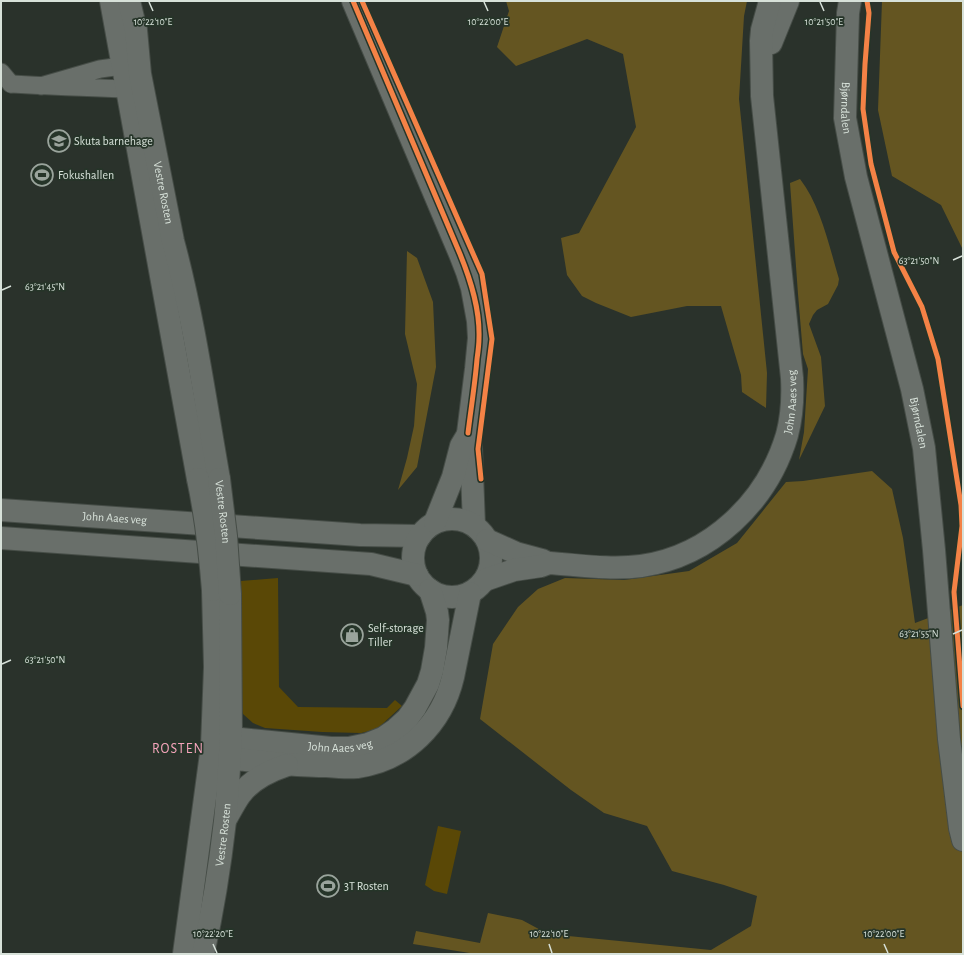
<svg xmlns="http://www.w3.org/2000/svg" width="964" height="955" font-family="'Alegreya Sans',sans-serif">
<rect width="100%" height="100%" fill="#2a322b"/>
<g fill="#5a4806">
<path d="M278,578L279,687L298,707L387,708L395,700L402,706L377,729L361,733L322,732L265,728L253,723L243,714L237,699L241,581Z"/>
<path d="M438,826L461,831L447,894L434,891L425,885Z"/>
</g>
<g fill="#645521">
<path d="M506,1H747L744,16L739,99L767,373L766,408L742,392L741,375L721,306H687L631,317L596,303L582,296L567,275L561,238L579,233L636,127L623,54L587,39L516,66L497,47L509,11Z"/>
<path d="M882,1H963V250L941,205L892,176L878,110Z"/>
<path d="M800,179C821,206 829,246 839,279L838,285L828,304L817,310L813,315L809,324L821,357L825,406L799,460L804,432L808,369L803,354L798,294L790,183Z"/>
<path d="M407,251L417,258L433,302L436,367L417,467L398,490L407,458L414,426L417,384L405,334Z"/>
<path d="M872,471L892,489L903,538L915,623L963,605V954H476L413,944L416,931L480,943L488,913L522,920L548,934L711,950L751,926L757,896L724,885L672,871L647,826L604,813L571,790L480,719L493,644L518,607L538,589L565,578L624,580L689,571L737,543L786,482L803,481Z"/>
</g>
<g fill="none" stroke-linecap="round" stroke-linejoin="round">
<g stroke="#464d47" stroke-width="19">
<g id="street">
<path d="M1,72L11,84"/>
<path d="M11,84C50,86 88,88 127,89L140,74L122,66L100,69L41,86"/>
</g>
</g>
<g stroke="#464d47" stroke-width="24">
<g id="secondary">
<path d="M111,1L198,479"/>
<path id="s1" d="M129,1L136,30L140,74L173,241C194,319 205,400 219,479"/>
<path d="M353,1L460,254L467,272L472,288L478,321L479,338L476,369L468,433L471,447L474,525"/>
<path id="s2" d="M850,1L848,13L845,118L856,177L912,389L924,448L934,550L949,739L960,828L963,840"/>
<path d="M771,43L788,1"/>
<path id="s3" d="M1,510L360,535L420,536"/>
<circle cx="452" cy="558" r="39"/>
<path d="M435,522L453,477L461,446L467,436"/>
<path d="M1,538L371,564L417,575"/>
<path d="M487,540L516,553L542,560L546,562"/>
<path id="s4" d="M485,580L514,570L541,566L549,563C579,565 610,570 641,566C711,556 767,502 787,435C792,416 793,397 792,378L762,96L761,41L762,30L770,1"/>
<path id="s5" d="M217,744L231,738L331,748H349L368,744L383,738L396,729L407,719L415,708L428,684L432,671L436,648L438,620L437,612L430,590"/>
<path d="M212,746C217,749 224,756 230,758C234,760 240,759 245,760C258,761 271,763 284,764C298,765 313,766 327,766C337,767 347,768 357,767C406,760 442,724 453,677L470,593"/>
<path d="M227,817C231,810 235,802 240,795C251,780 269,771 287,765"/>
<path d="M184,954L212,746L215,667L213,590"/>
<path id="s6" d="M203,954C213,910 220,865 225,821C228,793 229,765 231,738L230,594"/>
</g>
</g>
<use href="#street" stroke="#696f6a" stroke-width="17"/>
<use href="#secondary" stroke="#696f6a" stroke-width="22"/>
<g stroke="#464d47" stroke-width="24" stroke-linecap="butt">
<g id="secondary-bridge">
<path d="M198,479C206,516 210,553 213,590"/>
<path id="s7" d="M219,479L226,536L230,594"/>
</g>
</g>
<use href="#secondary-bridge" stroke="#696f6a" stroke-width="22"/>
<g stroke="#263529" stroke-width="8">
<g id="cycleway">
<path d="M353,1L460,254C471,281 480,309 479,338C479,345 478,352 477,359C475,384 471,408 468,433"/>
<path d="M362,1L482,274L492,339L478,449L481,479"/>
<path d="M867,1L869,13L865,64L863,109L871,164L894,252L922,307L938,359L961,505L962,526L954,592L963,706"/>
</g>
</g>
<use href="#cycleway" stroke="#f48246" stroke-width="5"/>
</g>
<path fill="none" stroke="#d7e1d9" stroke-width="1.5" d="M149,2L153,11M484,2L488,11M820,2L824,11M953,260L962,256M2,290L11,286M953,634L962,630M2,664L11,660M213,944L217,953M549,944L552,953M884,944L888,953"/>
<defs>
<g id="school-ring" transform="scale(1.15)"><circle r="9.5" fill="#263529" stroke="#9aa49c" stroke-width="1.5"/><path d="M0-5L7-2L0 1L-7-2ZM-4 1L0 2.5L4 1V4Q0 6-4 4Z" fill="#9aa49c"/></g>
<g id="stadium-ring" transform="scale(1.15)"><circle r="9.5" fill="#263529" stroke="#9aa49c" stroke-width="1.5"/><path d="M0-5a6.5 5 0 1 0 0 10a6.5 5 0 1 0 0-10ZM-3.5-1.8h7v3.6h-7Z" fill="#9aa49c"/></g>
<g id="shop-ring" transform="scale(1.15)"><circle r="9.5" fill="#263529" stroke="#9aa49c" stroke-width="1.5"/><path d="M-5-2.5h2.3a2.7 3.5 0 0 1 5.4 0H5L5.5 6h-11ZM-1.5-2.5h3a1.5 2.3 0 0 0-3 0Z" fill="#9aa49c"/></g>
</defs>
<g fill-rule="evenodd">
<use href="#school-ring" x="59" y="141"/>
<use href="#stadium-ring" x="42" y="175"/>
<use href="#shop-ring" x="352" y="635"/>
<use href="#stadium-ring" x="328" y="886"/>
</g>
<g text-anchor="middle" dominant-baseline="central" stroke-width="3.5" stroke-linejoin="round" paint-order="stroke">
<g font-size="12" fill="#d7e1d9" stroke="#263529">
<text stroke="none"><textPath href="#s2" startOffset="107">Bjørndalen</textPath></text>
<text stroke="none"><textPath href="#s1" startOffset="195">Vestre Rosten</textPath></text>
<text stroke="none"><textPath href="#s4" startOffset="399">John Aaes veg</textPath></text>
<text stroke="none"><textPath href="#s2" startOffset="431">Bjørndalen</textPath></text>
<text stroke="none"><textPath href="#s7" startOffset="33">Vestre Rosten</textPath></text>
<text stroke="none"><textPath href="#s3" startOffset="114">John Aaes veg</textPath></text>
<text stroke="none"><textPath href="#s5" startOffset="125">John Aaes veg</textPath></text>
<text stroke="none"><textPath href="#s6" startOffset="121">Vestre Rosten</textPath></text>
</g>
<g font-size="12" fill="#d7e1d9" stroke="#263529" text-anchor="start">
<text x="74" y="141">Skuta barnehage</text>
<text x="58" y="175">Fokushallen</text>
<text x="368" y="628">Self-storage<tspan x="368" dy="14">Tiller</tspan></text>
<text x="344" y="886">3T Rosten</text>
</g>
<g font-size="14" letter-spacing="1" fill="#f5a3bb" stroke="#263529">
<text x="178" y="749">ROSTEN</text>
</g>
</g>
<g font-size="10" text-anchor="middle" fill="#d7e1d9" stroke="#263529" stroke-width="3.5" stroke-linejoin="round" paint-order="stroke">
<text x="153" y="25">10°22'10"E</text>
<text x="488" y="25">10°22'00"E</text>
<text x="824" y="25">10°21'50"E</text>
<text x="919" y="264">63°21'50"N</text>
<text x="45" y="290">63°21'45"N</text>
<text x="919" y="637">63°21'55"N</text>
<text x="45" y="663">63°21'50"N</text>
<text x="213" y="937">10°22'20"E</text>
<text x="549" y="937">10°22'10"E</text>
<text x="884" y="937">10°22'00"E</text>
</g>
<rect width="964" height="955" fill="none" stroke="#d7e1d9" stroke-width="4"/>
</svg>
